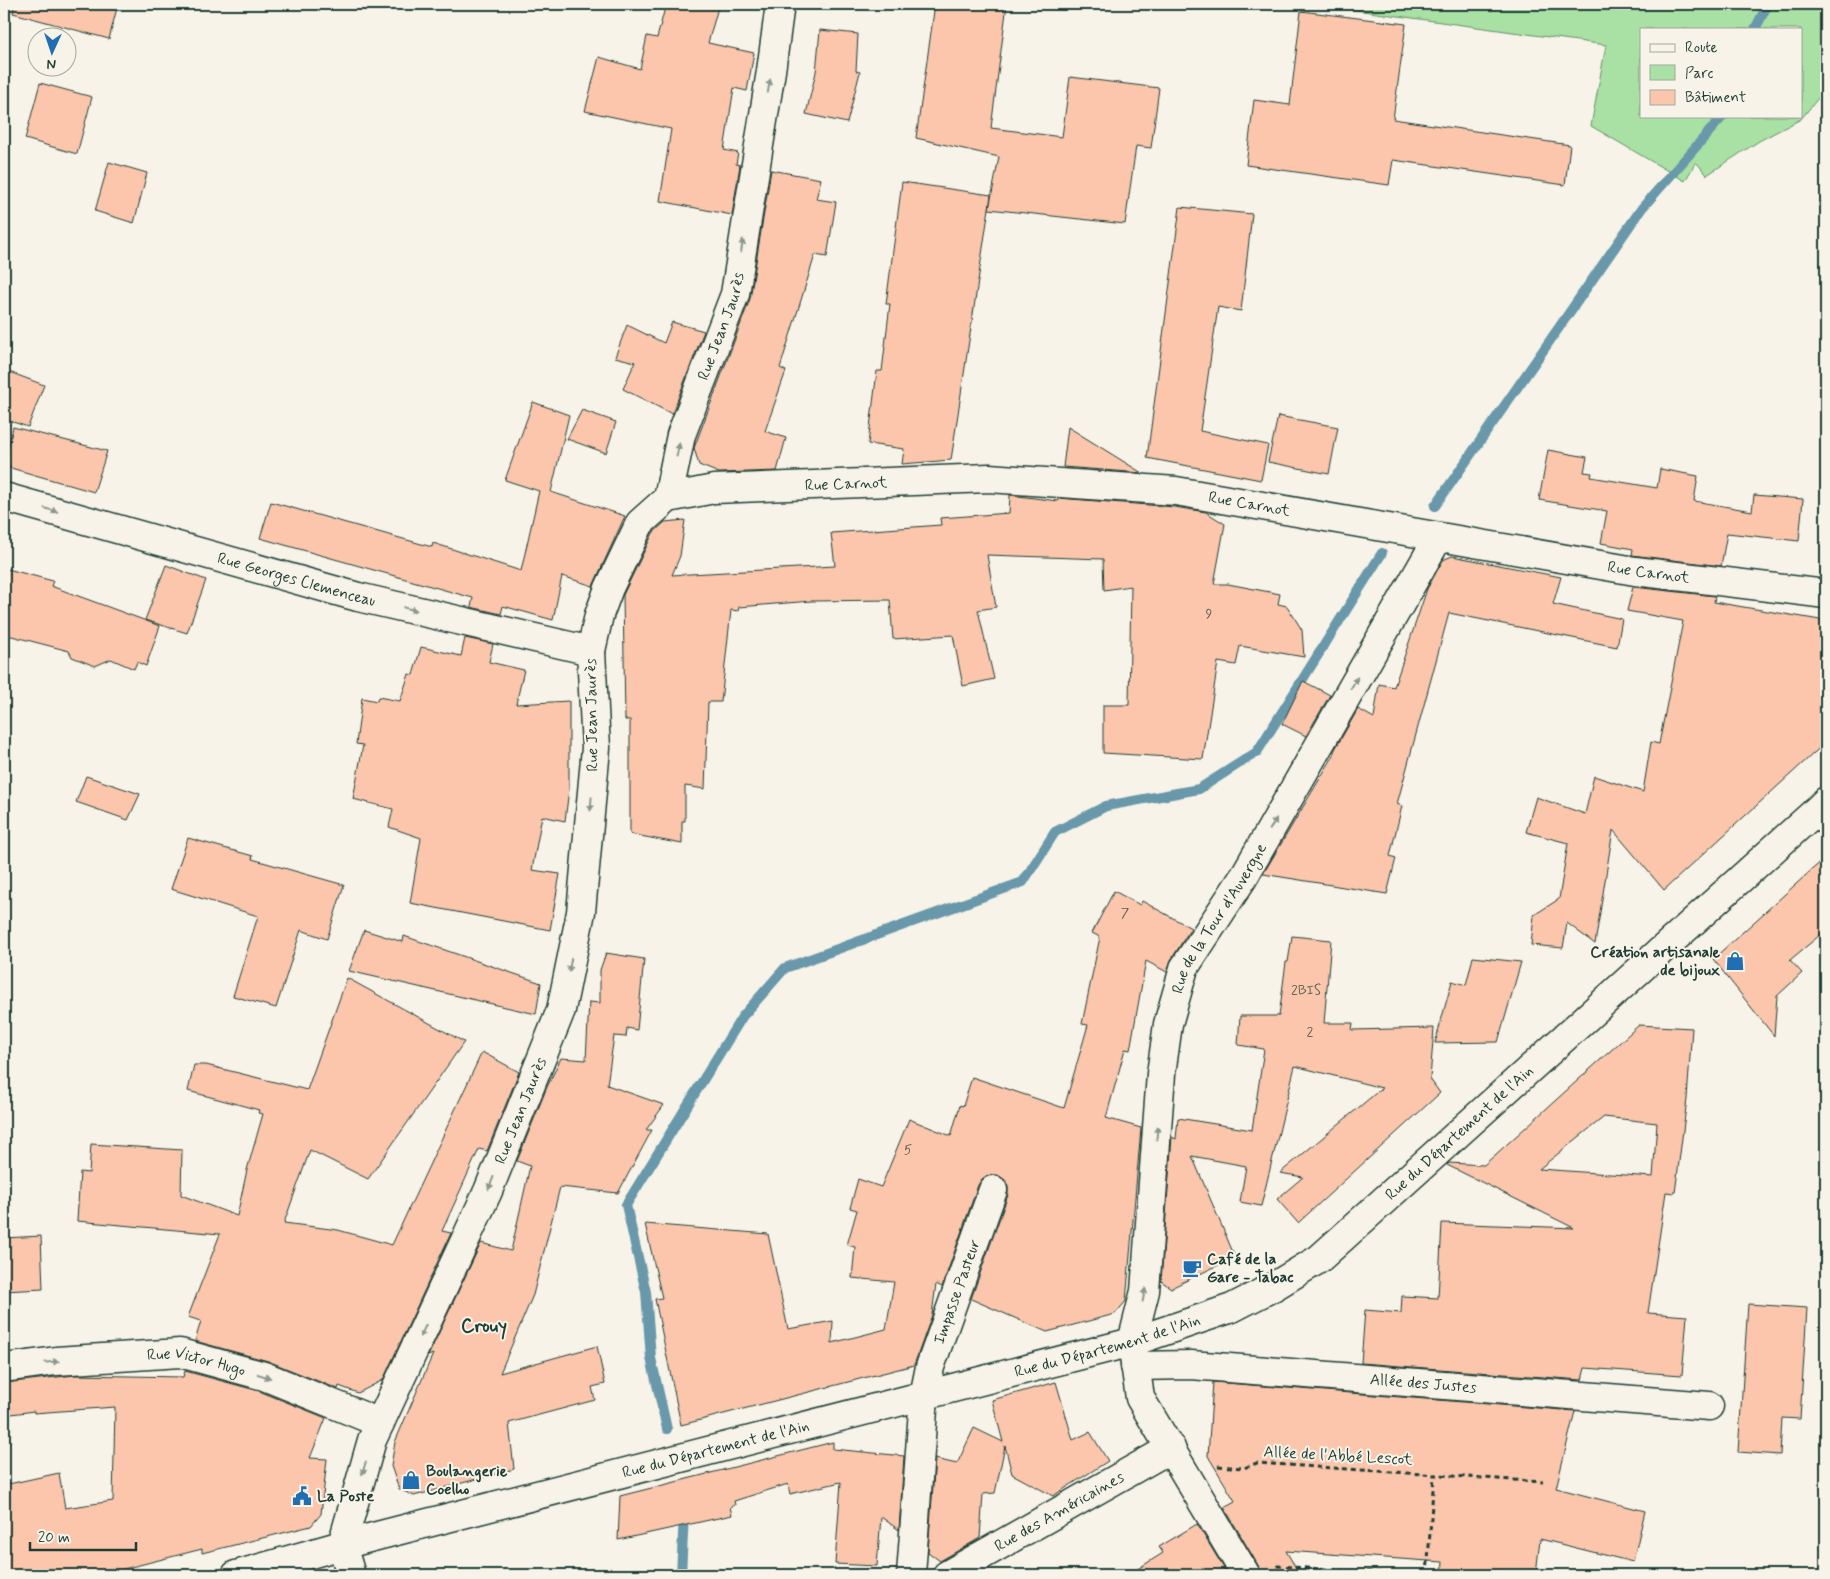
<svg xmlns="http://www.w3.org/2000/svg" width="1830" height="1579" font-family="Mynerve,sans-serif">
<rect width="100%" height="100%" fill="#f7f3e8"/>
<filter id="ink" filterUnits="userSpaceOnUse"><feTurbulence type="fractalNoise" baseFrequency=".02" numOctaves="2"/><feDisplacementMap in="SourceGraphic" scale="10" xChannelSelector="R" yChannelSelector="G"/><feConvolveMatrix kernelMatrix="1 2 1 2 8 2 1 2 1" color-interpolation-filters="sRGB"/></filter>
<g filter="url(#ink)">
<path fill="#a9e0a3" stroke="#648e6c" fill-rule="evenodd" d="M1312,4H1826V82L1824,91L1801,119L1759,141L1707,175L1696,162L1685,181L1591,126L1606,45ZM1641,29H1801V116H1641Z"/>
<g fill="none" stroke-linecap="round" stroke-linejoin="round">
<g stroke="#6798aa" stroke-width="10">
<path d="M1755,29L1767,6L1771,4"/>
<path d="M1435,506L1642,208L1723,116"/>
<path d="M667,1429L651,1358L646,1292L626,1205L742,1017L785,968L1023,882L1055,832L1106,806L1199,789L1257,752L1382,553"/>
<path d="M681,1575L684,1514"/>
</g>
</g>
<g fill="#fbc6ac" stroke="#1f3d34" fill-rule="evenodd">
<path d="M14,4H118L109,39L13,13Z"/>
<path d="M666,4H719L708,43L754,53L747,91L734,88L724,150L738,153L736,164L740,165L732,215L660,201L671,129L585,111L599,57L640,69L647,36L657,38Z"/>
<path d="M935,4H1007L991,128L1062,137L1070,77L1159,88L1151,148L1136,146L1125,224L989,209L999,157L916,138Z"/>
<path d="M1301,11L1406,24L1393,119L1570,145L1565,185L1393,160L1389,185L1246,165L1254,100L1290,105Z"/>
<path d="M820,30L858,34L856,71L860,72L847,123L806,114L816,72Z"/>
<path d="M40,83L92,97L77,154L25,139Z"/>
<path d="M109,162L147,173L134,223L95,211Z"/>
<path d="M771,170L821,179L816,199L836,202L827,257L815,255L780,368L786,371L765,431L786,438L777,471L719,473L699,465L694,448L750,299Z"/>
<path d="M902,182L991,195L951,460L902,464L904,449L868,444L877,371H882L890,304H886Z"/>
<path d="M1180,207L1252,214L1241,311L1218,307L1200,431L1268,445L1261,480L1147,458Z"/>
<path d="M672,322L704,331L672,414L623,389L635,362L615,357L627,325L664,343Z"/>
<path d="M4,370L44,385L28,427L4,419Z"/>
<path d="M533,402L569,415L551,492L625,516L593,586L562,576L553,620L503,606L501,614L471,607L473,598L260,538L271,502L432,547L433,543L521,571L539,491L505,480Z"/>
<path d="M582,410L616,422L606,453L567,439Z"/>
<path d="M1278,416L1338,427L1329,474L1268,462Z"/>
<path d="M13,427L107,451L94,492L4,466Z"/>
<path d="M1068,427L1142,473L1063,467Z"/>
<path d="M1548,450L1587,457L1584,472L1592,473L1591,477L1657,488L1660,469L1698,476L1694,501L1752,511L1754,495L1803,499L1799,541L1727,533L1721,566L1632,555L1633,549L1601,543L1607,511L1539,500Z"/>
<path d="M1010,495L1058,501V498L1174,507L1206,512L1225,524L1214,584H1228L1280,594L1278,604L1287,606L1302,630L1304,657L1240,646L1236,665L1218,662L1203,759L1103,753V705H1129L1131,586L1104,590L1103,559L987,555L996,607L978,610L994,679L963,686L953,635L893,639L890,600L811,601L739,607L738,611L731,610L721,702H708L705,789L685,786V821H682V844L630,834V720H625L623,595L653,533L665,522L685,520L680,556L672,575L835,566L831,533L941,525L940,518L1009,513Z"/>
<path d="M1452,556L1561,577L1553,604L1622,619L1617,647L1449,613L1397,804L1402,806L1390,856L1396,858L1387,894L1263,874L1334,755V751L1358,709L1374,718L1379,684L1394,687L1427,589L1443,560Z"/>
<path d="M166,565L206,580L187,633L145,620Z"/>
<path d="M4,568L53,581L51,586L160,626L146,666L137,662L134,669L111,659L95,666L72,657L69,651L4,634Z"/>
<path d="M1633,587L1715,596L1714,602L1826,621V742L1664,890L1613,830L1595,944L1567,923L1563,948L1531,945L1534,915L1559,899L1568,843L1526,832L1536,797L1585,814L1594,776L1643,792L1651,742L1659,744L1683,621L1627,611Z"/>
<path d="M465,638L493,644L489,662L524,670L516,704L569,701V789L565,821L542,816L532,870L560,874L550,930L410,903L421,838L389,827L393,809L353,799L363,745L356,744L362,698L377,701L378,697L400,701L409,674L413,675L421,647L461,656Z"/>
<path d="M1303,681L1330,695L1306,736L1282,724Z"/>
<path d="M86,776L140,794L128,820L76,802Z"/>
<path d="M188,838L253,856L252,859L344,885L327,939L301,930L276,1008L233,996L258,916L171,889Z"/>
<path d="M1826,857V930L1790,960L1802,973L1777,996L1774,1036L1713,959Z"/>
<path d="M1114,891L1140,905L1142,901L1191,928L1171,960L1167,972L1146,961L1130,1050L1125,1049L1106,1118L1141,1128L1126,1301L1115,1314L1047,1332L971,1299L1008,1195V1187L1005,1180L998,1175H990L983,1178L978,1185L942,1287L936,1284L932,1315L914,1365L681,1425L655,1299L662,1298L645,1224L768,1234L788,1329L833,1321L832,1343L886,1329L894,1282L852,1278L855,1247L847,1245L857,1210L850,1208L858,1179L881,1187L909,1119L951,1136L960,1105L963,1106L972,1077L1064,1108L1088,1025L1082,1024L1100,937L1092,933Z"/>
<path d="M364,930L403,942L404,936L541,983L536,1014L349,971Z"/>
<path d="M1292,936L1331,940L1324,1023H1353L1352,1030L1434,1028L1430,1079L1440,1093L1298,1223L1277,1199L1303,1177L1280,1173L1382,1088L1295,1066L1261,1206L1240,1202L1246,1166L1192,1156L1235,1257L1171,1288L1161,1281L1172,1137L1176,1139L1178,1118L1252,1130L1264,1049L1238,1045L1240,1016H1279L1286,962H1288Z"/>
<path d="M606,953L644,959L637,1030L627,1028L626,1037L614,1036L607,1085L664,1105L646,1130H652L618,1193L560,1187L533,1295L500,1373L597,1346L605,1384L592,1387L595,1400L509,1423L514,1469L414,1496L399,1489L391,1466L395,1442L433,1354L428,1356L481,1243L511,1251L530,1166L517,1161L547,1087L561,1058L586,1060L589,1002L600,1003V970Z"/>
<path d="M1473,957L1521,962L1498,1042L1435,1043L1452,981L1466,985Z"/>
<path d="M347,978L464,1042L368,1179L310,1150L284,1223L338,1230L392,1245L482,1052L519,1072L487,1151L479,1149L442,1231L451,1233L383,1380L358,1393L339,1386L338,1389L268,1361L195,1341L201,1321L188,1317L220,1234L77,1221L80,1172L89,1173L91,1144L182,1150L181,1195L237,1216L247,1170L263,1114L258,1113L259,1110L188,1091L194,1065H206L307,1090Z"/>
<path d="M1639,1025L1692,1028L1687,1099L1675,1193L1666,1192L1648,1313L1687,1316L1682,1375L1585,1368L1582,1380L1361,1363L1365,1310L1401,1313L1402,1296L1438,1298L1442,1223L1574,1228L1447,1165L1449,1163L1484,1165ZM1604,1117L1657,1123L1653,1177L1539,1169Z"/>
<path d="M41,1236L43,1289L4,1291V1238Z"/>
<path d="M1748,1304L1807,1308L1800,1419L1782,1418L1780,1455L1738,1452Z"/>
<path d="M185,1371L259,1391L326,1418L310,1458L327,1459L321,1514L311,1526L202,1553V1549L100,1575H4V1485L59,1473L65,1508L113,1501L115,1407L34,1413V1411L4,1415V1383L75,1375L183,1377Z"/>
<path d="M1056,1382L1073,1440L1090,1432L1108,1461L1053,1496L1012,1474L1005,1446L995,1493L983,1494L980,1538L940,1561L928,1552L935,1459L957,1464L974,1428L1003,1442L992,1400Z"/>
<path d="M1213,1382L1575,1411L1556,1488L1645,1511L1633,1562L1540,1539L1536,1574L1502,1570L1501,1575H1442L1443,1562L1286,1551L1300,1575H1262L1259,1567L1224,1507L1235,1501L1208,1456Z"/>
<path d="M833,1442V1449L904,1456L899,1530L881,1517L877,1566L835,1564L841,1482L790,1494L788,1484L734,1501L735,1505L730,1507L732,1515L618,1540L620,1496Z"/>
<path d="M1197,1524L1228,1575H1128L1163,1553L1159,1547Z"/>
</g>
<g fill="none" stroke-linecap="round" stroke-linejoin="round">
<g stroke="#1f3d34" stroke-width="31">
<g id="minor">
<path id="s1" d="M4,497L358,597L591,651"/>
<path id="s2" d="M668,498L714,489L989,478L1176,491L1635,571L1826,594"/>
<path id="s3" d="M1135,1366L1191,1365L1709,1406"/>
<path id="s4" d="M4,1368L56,1361L180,1353L264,1376L380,1423"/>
<path id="s5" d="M236,1575L342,1545L1132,1342L1232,1308L1273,1287L1319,1259L1817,810"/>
<path id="s6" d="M351,1575L342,1545L372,1440L488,1191L561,1010L581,912L596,748L591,651L599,615L609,588L640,523L668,498L681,435L735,294L771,71L780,4"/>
<path id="s7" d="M911,1575L924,1396L930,1367L993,1190"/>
<path id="s8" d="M947,1575L1171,1448"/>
<path id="s9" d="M1246,1575L1140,1398L1132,1342L1145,1291L1161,1074L1168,1024L1184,968L1243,878L1438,538"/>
</g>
</g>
<g stroke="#1f3d34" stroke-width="31">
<path id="major" d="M1826,801L1817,810L1826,820"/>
</g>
<g stroke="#1f3d34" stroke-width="3" stroke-dasharray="5 4" stroke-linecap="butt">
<path d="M1218,1466L1244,1468L1257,1463L1543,1482"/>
<path d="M1277,1566L1411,1575"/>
<path d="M1427,1575L1434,1475"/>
</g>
<use href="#minor" stroke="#f7f3e8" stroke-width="28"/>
<use href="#major" stroke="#f7f3e8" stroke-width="28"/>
</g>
<defs><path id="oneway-solid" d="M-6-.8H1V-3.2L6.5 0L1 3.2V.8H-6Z" transform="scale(1.25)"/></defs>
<g fill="#8b988e">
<use href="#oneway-solid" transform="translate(769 86) rotate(-80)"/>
<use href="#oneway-solid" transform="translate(742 246) rotate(-82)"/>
<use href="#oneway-solid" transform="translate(678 450) rotate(-78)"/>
<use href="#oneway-solid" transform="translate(51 510) rotate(16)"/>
<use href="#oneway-solid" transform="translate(410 609) rotate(13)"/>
<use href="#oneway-solid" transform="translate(1354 683) rotate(-60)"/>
<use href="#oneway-solid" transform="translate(591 804) rotate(95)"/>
<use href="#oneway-solid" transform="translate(1273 824) rotate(-60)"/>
<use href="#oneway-solid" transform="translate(570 965) rotate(101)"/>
<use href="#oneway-solid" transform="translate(1157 1133) rotate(-86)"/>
<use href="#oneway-solid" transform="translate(491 1183) rotate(112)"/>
<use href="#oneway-solid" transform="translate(1144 1295) rotate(-78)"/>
<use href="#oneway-solid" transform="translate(423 1331) rotate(115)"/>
<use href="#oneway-solid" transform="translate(52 1362) rotate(-6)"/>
<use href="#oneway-solid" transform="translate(264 1376) rotate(18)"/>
<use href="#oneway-solid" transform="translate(364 1468) rotate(106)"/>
</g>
</g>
<defs>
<g id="shop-bare" transform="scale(1.5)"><path d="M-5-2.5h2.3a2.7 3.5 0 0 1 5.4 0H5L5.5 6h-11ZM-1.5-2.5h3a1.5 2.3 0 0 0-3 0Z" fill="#1f6fb2" stroke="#f7f3e8" stroke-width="2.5" paint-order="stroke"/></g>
<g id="cafe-bare" transform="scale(1.5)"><path d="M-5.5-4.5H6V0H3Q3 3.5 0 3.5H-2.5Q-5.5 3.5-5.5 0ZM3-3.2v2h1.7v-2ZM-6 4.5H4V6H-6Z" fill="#1f6fb2" stroke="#f7f3e8" stroke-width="2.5" paint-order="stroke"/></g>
<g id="civic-bare" transform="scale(1.5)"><path d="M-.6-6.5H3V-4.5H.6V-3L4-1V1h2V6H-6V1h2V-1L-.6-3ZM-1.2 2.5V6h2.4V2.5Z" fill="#1f6fb2" stroke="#f7f3e8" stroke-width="2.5" paint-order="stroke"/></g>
</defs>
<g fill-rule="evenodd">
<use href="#shop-bare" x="1735" y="961"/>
<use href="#cafe-bare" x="1192" y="1268"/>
<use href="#shop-bare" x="411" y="1480"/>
<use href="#civic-bare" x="302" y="1496"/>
</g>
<g text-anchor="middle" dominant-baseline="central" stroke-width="4" stroke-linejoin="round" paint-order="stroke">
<g font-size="14" fill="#565f52">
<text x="1209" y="614">9</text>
<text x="1125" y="913">7</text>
<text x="1306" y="990">2BIS</text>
<text x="1310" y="1032">2</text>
<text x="908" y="1150">5</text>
</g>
<g font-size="16" fill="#1f3d34" stroke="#f7f3e8">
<text stroke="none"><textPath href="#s6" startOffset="1328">Rue Jean Jaurès</textPath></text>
<text stroke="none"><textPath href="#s2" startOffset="179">Rue Carnot</textPath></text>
<text stroke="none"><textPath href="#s2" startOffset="584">Rue Carnot</textPath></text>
<text stroke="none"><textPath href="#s2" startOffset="989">Rue Carnot</textPath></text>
<text stroke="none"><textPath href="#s1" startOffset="304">Rue Georges Clemenceau</textPath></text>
<text transform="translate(592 715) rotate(-91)">Rue Jean Jaurès</text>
<text stroke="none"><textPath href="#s9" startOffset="702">Rue de la Tour d'Auvergne</textPath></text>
<text stroke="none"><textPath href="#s6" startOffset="502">Rue Jean Jaurès</textPath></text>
<text stroke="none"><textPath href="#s5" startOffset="1320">Rue du Département de l'Ain</textPath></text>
<text stroke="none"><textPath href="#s7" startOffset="289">Impasse Pasteur</textPath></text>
<text stroke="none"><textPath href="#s5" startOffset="901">Rue du Département de l'Ain</textPath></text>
<text stroke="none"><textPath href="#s4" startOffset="194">Rue Victor Hugo</textPath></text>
<text stroke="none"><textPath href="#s3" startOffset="289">Allée des Justes</textPath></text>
<text stroke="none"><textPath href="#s5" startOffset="496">Rue du Département de l'Ain</textPath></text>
<text transform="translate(1338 1456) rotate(3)">Allée de l'Abbé Lescot</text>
<text stroke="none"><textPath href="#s8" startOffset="129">Rue des Américaines</textPath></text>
</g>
<g font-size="16" font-weight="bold" fill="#1f3d34" stroke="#f7f3e8" text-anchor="start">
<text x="1720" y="952" text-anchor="end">Création artisanale<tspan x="1720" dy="18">de bijoux</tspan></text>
<text x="1207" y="1259">Café de la<tspan x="1207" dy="18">Gare - Tabac</tspan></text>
<text x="426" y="1471">Boulangerie<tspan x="426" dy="18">Coelho</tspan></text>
<text x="317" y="1496">La Poste</text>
</g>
<g font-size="19" font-weight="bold" fill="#1f3d34" stroke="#f7f3e8">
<text x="484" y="1326">Crouy</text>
</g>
</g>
<rect width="1830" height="1579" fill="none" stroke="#f7f3e8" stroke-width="20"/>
<rect x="10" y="10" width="1810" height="1559" fill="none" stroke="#1f3d34" stroke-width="2" filter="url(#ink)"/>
<rect x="1640" y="28" width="162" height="90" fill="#f7f3e8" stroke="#a1aaa0"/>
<rect x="1650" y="44" width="25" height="8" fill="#f7f3e8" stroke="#a1aaa0"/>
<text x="1685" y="52" font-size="15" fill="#1f3d34">Route</text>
<rect x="1650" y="65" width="25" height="15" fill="#a9e0a3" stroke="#a1aaa0"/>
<text x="1685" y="78" font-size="15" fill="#1f3d34">Parc</text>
<rect x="1650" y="90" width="25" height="15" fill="#fbc6ac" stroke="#a1aaa0"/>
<text x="1685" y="102" font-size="15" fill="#1f3d34">Bâtiment</text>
<g transform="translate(52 52) rotate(183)"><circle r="24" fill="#f7f3e8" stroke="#a1aaa0"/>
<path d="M0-4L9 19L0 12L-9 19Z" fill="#1f6fb2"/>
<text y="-8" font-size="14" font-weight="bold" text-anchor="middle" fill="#1f3d34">N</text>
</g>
<path d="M30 1542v8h106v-8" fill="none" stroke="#1f3d34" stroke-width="2.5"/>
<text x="38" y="1542" font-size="15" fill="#1f3d34" stroke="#f7f3e8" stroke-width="4" paint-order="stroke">20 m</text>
</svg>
